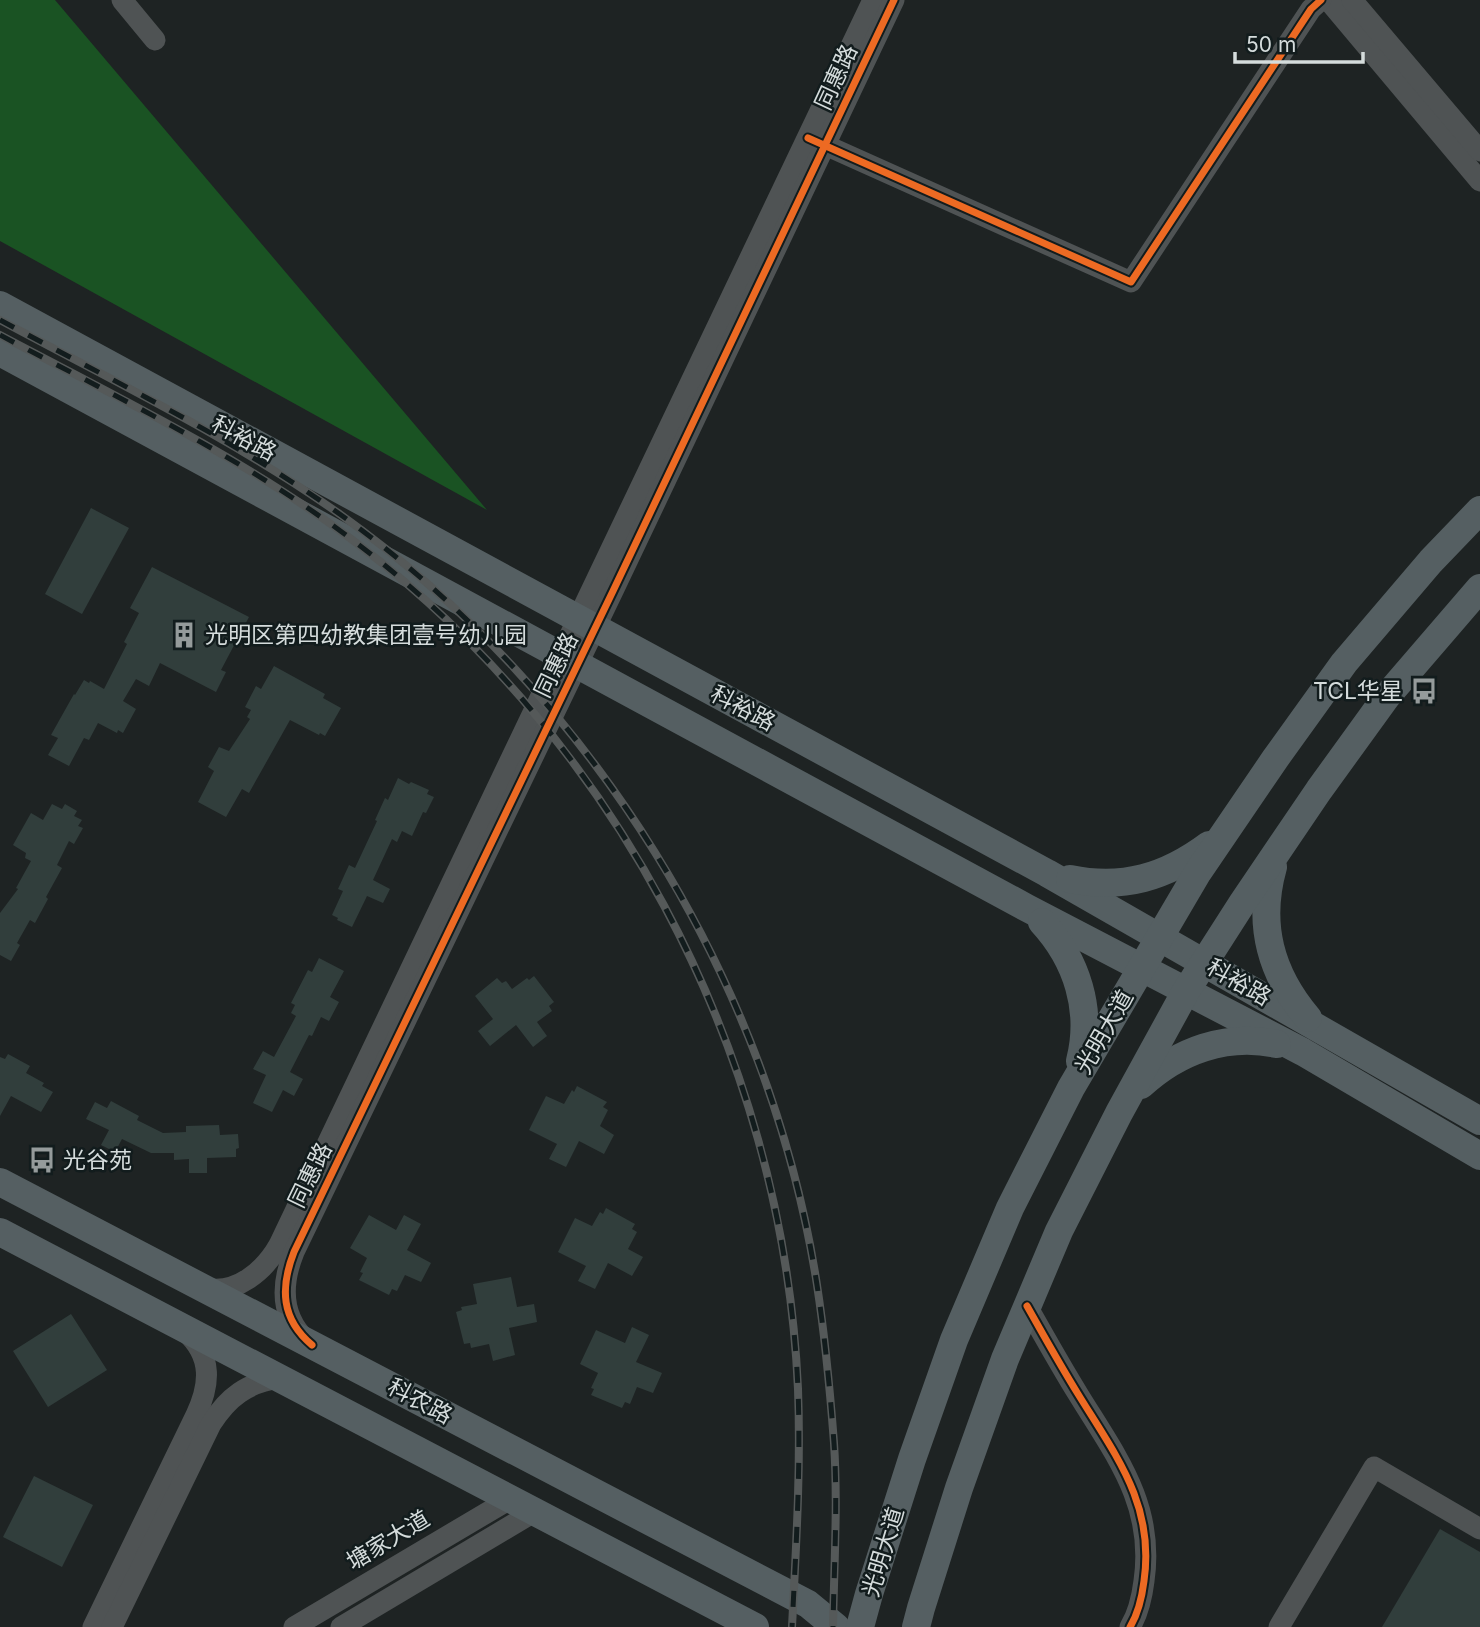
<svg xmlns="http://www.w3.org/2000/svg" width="1480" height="1627" font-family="Inter,'Noto Sans SC',sans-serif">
<rect width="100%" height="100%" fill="#1e2323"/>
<path fill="#1a5323" d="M0,0H55L487,510L0,241Z"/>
<g fill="#313e3c">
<path d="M91,508L129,528L82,614L45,594Z"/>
<path d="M152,567L249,617L221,670L226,672L216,692L160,663L149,686L136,679L123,701L136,709L123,733L118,730L117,733L98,723L89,740L84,738L69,766L48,755L58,738L51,735L74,694L75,695L84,680L89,683L90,681L104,689L127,644L124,642L139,613L130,608Z"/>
<path d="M274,666L325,694L323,698L341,708L325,736L320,733L319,735L290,720L249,793L242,789L226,817L198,802L214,771L208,767L219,747L229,751L250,719L247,717L251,710L245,707L256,686L261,689Z"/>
<path d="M398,778L409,784L411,782L429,790L427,794L434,797L426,813L423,812L412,836L402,831L397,842L392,839L373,880L390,889L383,903L367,896L352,927L337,920L338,918L332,915L343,891L338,889L349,865L355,868L377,821L375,820L385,798L388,800Z"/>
<path d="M52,804L62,809L65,804L77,811L74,816L82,820L78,826L83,828L74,844L69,841L57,865L62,868L46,897L48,899L35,923L30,920L17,943L20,945L11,961L0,955V913L18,889L16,888L31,861L25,858L26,853L13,845L31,813L43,820Z"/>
<path d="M319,958L344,971L330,997L339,1002L329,1021L321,1017L312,1036L309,1035L290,1072L303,1079L294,1096L283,1090L272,1112L253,1103L266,1075L253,1069L263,1051L274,1057L296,1016L291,1013L295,1005L291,1003L308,970L312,972Z"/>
<path d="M534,976L554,1002L549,1006L552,1011L537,1022L547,1036L533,1047L516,1025L490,1046L478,1031L493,1019L475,996L497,978L502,983L506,981L512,989L527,978L529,980Z"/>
<path d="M8,1054L30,1066L26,1073L44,1083L42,1086L53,1092L41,1112L11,1096L0,1116V1057L5,1059Z"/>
<path d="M577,1086L607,1102L603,1107L608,1110L600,1126L614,1135L604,1154L579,1141L566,1167L549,1159L557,1144L529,1130L546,1096L564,1104L572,1090L574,1092Z"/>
<path d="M111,1101L139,1116L137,1120L163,1133L186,1132V1126L219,1125L220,1135L238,1134L239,1148L236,1149V1157L207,1158V1173H189V1159L174,1160V1153H151L122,1139L115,1152L101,1145L109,1130L86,1119L95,1102L107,1108Z"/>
<path d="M606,1208L635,1224L632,1229L637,1232L628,1249L643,1257L632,1276L608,1263L595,1289L578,1281L586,1266L558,1252L575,1218L592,1226L600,1212L603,1214Z"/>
<path d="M369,1215L396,1230L404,1215L421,1224L407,1250L431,1263L421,1282L405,1275L397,1291L392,1289L389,1295L359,1280L363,1273L360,1272L367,1258L350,1248Z"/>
<path d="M511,1277L517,1307L534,1304L537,1322L509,1328L515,1355L493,1361L489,1344L471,1348L470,1343L464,1344L456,1312L462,1310L461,1307L477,1304L473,1284Z"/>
<path d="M71,1314L107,1370L48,1407L13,1351Z"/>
<path d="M632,1327L649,1335L636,1362L662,1373L653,1393L637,1387L630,1404L625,1402L622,1408L591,1395L594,1389L591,1388L598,1373L580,1364L596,1330L625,1343Z"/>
<path d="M34,1476L93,1505L62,1567L3,1537Z"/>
<path d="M1440,1529L1480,1552V1627H1382Z"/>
</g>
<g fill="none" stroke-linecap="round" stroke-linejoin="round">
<g stroke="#4f5354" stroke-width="21">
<path d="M122,0L155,40"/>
<path d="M1328,0L1480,181"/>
<path d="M1352,0L1480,151"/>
<path d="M814,140L1131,282L1311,9L1321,0"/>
<path d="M205,1288C237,1295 265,1270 279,1245L873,0"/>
<path d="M1027,1306C1044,1336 1060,1365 1078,1394C1116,1456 1155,1505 1144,1581C1142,1597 1138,1614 1130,1627"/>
<path d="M307,1341C280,1316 281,1284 294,1252L613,591L894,0"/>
<path d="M93,1627L196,1415C210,1385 213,1357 186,1332"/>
<path d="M112,1627L211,1424C228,1397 247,1383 279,1378"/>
<path d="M294,1627L510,1499"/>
<path d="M341,1627L534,1512"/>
<path d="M1279,1627L1374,1467L1480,1529"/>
</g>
<g stroke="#555f62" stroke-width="28">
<path d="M0,305L1047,873L1480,1121"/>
<path d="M0,352L1027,908L1303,1052L1480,1156"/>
<path d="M1273,867C1257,924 1270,973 1308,1018"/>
<path d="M1070,879C1123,890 1166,877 1209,845"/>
<path d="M1042,922C1077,960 1093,1010 1080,1061"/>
<path d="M1141,1085C1178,1051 1226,1033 1277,1044"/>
<path d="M0,1182L808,1604L836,1627"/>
<path d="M0,1232L755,1627"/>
<path d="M860,1627L869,1594L912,1459L954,1340L1010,1208L1071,1088L1198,872L1275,759L1344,663L1431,561L1480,510"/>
<path d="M916,1627L921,1608L959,1488L1005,1359L1059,1231L1119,1113L1186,991L1243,902L1319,790L1387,696L1480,588"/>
</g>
<g stroke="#555959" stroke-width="8">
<g id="rail">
<path d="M0,320C115,382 234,439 341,515C591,694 770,980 817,1285C825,1337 830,1390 834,1443C838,1504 834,1566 833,1627"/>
<path d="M0,335C113,395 231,452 335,527C610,726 783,1050 798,1389C801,1468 796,1548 792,1627"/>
</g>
</g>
<use href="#rail" stroke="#121c1d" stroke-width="5" stroke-dasharray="16" stroke-linecap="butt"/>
<g stroke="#121c1d" stroke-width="11">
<g id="cycleway">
<path d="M808,138L1131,282L1311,9L1321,0"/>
<path d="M1027,1306C1044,1336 1060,1365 1078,1394C1116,1456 1155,1505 1144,1581C1142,1597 1138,1614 1130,1627"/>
<path d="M312,1345C281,1319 280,1288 294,1252L613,591L894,0"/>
</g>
</g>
<use href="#cycleway" stroke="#ed6a23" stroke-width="7"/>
</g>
<defs>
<g id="building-bare" transform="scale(2.1)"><path d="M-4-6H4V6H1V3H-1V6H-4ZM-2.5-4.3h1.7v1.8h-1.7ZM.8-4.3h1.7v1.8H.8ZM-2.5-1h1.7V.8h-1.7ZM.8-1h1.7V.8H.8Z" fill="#959b9b" stroke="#121c1d" stroke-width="2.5" paint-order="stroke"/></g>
<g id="bus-bare" transform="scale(2.1)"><path d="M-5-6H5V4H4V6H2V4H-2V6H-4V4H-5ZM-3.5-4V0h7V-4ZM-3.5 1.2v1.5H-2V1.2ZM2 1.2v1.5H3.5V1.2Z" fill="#959b9b" stroke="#121c1d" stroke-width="2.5" paint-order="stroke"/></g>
</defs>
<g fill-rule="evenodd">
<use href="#building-bare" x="184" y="635"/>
<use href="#bus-bare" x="1424" y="691"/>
<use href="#bus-bare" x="42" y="1160"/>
</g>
<g text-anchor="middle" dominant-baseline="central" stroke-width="5" stroke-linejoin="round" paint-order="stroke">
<g font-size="23" fill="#d5dcdc" stroke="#121c1d">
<text transform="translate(836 77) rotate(-65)">同惠路</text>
<text transform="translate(244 438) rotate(28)">科裕路</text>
<text transform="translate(556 665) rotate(-64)">同惠路</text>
<text transform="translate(743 708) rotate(28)">科裕路</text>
<text transform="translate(1239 982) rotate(30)">科裕路</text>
<text transform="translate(1104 1032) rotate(-60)">光明大道</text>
<text transform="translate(310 1175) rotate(-64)">同惠路</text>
<text transform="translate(420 1401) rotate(28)">科农路</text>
<text transform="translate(388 1540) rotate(-31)">塘家大道</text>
<text transform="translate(883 1552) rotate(-73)">光明大道</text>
</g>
<g font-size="23" fill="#d5dcdc" stroke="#121c1d" text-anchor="start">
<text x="205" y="635">光明区第四幼教集团壹号幼儿园</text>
<text x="1403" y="691" text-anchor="end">TCL华星</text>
<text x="63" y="1160">光谷苑</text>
</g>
</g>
<path d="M1235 52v10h128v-10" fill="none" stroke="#d5dcdc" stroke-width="3.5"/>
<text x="1246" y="52" font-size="21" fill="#d5dcdc" stroke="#121c1d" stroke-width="5" paint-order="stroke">50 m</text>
</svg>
